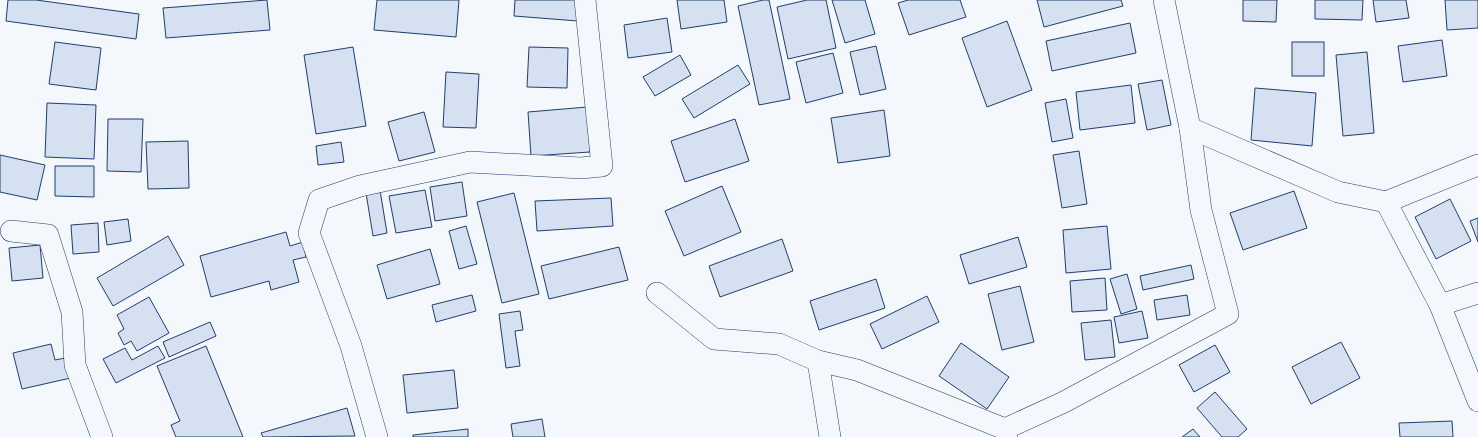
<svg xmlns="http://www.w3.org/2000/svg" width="1478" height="437" font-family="Roboto,sans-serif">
<rect width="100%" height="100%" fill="#f4f7fb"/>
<g fill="#d5e0f0" stroke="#1d3f73">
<path d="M8,0H36L139,14L136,39L6,21Z"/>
<path d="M267,0L270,30L166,38L163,8Z"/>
<path d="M377,0H459L456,37L374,30Z"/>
<path d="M515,0H580L578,21L514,16Z"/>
<path d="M677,0H724L727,22L681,29Z"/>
<path d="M763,0H769L790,99L759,105L738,6Z"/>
<path d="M807,0H826L836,48L788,59L777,7Z"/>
<path d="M832,0H865L875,34L845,43Z"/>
<path d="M908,0H960L966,17L909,35L898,3Z"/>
<path d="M1037,0H1121L1123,6L1044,27Z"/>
<path d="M1243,0H1277L1276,22L1243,21Z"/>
<path d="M1315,0H1363L1362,20L1315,19Z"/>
<path d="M1373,0H1406L1409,18L1376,22Z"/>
<path d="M1445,0H1478V28L1447,30Z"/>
<path d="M667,18L672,52L628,58L624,25Z"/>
<path d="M1007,21L1032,90L987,107L962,38Z"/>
<path d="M1130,23L1136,53L1052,71L1046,41Z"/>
<path d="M1442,40L1447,76L1403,82L1398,46Z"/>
<path d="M55,42L101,48L96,90L49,84Z"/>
<rect x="1292" y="42" width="32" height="34"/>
<path d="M876,46L886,89L860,95L850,52Z"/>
<path d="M353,47L366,126L316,134L304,55Z"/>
<path d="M529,47L568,48L567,88L527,87Z"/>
<path d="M1367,52L1374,133L1343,136L1336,55Z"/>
<path d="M833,53L843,93L806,103L796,62Z"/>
<path d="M680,55L691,75L655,96L643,77Z"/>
<path d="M738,65L750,84L694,118L682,99Z"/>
<path d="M446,72L479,74L476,128L443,127Z"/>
<path d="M1162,80L1171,125L1147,130L1138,84Z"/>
<path d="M1131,85L1135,123L1080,130L1076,92Z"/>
<path d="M1255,88L1316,93L1312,146L1251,140Z"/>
<path d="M1066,99L1073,138L1052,142L1045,103Z"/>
<path d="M47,103L96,105L94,159L45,157Z"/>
<path d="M587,107L590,152L531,156L528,112Z"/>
<path d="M884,110L890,156L838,163L831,118Z"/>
<path d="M424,112L435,152L399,161L388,122Z"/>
<path d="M108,119H143L141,172L107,171Z"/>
<path d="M735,119L749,161L685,182L671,141Z"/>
<path d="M188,141L189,188L148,189L146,142Z"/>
<path d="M341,142L344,162L318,165L316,146Z"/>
<path d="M1079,151L1087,204L1062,208L1053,155Z"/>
<path d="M0,155L45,165L37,200L0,192Z"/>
<path d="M55,166H94V197L55,196Z"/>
<path d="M462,182L467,216L435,221L430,187Z"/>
<path d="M722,186L741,232L684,256L665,211Z"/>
<path d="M380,190L387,233L373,236L366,193Z"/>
<path d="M425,190L432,227L396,233L389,196Z"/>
<path d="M1294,191L1307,228L1243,250L1230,213Z"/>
<path d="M514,193L539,294L502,303L477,202Z"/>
<path d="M611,198L613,226L537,231L535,201Z"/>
<path d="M1450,199L1471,241L1436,259L1415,217Z"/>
<path d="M1478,218V242L1470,221Z"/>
<path d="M128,219L131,241L107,245L104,222Z"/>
<path d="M98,223L99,252L73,254L71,225Z"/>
<path d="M466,226L477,264L459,269L449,231Z"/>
<path d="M1107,226L1111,269L1066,273L1063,230Z"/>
<path d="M286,232L290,246L303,242L306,257L293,260L299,282L271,290L269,281L211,297L200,256Z"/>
<path d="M168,236L184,265L113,306L97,278Z"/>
<path d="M1018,237L1027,267L969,284L960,255Z"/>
<path d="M782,239L793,271L720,297L709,266Z"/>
<path d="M40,245L43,278L12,281L9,248Z"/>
<path d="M619,247L628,280L549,299L541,266Z"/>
<path d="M430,249L440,284L387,299L377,265Z"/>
<path d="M1191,265L1194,279L1143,290L1140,276Z"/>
<path d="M1127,274L1137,309L1121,314L1110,279Z"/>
<path d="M1105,278L1107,310L1072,312L1070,281Z"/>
<path d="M876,279L885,308L819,330L810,301Z"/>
<path d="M1020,286L1034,342L1002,350L988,294Z"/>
<path d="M472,295L476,311L436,322L432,305Z"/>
<path d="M1187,295L1190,315L1157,320L1154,300Z"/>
<path d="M927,296L939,322L882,349L870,324Z"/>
<path d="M149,297L169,333L137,351L131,341L124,345L118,333L124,329L117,315Z"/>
<path d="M520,311L523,330L515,331L520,366L506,368L499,314Z"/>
<path d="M1142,311L1148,338L1119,343L1114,317Z"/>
<path d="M1111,320L1115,357L1085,360L1081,323Z"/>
<path d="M210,322L216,336L169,357L163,342Z"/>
<path d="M1341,342L1360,378L1311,404L1292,367Z"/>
<path d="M961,343L1009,377L987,409L939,376Z"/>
<path d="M51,344L55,360L70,357L75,377L22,389L13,353Z"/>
<path d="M1215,345L1230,372L1194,392L1179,365Z"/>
<path d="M158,346L165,358L116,383L103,359L125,348L132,360Z"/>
<path d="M206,346L243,437H176L171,425L180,421L157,366Z"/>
<path d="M454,370L458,408L407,413L403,375Z"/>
<path d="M1215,392L1247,429L1238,437H1222L1197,408Z"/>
<path d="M347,408L355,436L263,437L261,433Z"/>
<path d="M542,419L545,437H513L511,424Z"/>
<path d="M1452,421L1453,437H1400L1399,423Z"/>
<path d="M468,429V437H413V435Z"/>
<path d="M1193,429L1200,437H1182Z"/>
</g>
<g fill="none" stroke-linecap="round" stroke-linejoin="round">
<g stroke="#1d3f73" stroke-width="22">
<g id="street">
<path d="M1164,0L1190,128L1338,192L1386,202L1440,305L1478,401"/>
<path d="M1386,202L1478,165"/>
<path d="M11,231L48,235L72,312L75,365L102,437"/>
<path d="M657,293L714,339L779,344L818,361L857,370L1005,429"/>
<path d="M1440,305L1478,293"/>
<path d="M818,361L830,437"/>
<path d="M377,437L351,346L309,233L319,200L360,186L470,162L581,168L602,166L585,0"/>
<path d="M1007,437L1005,429L1064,402L1228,314L1201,210L1190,128"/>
</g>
</g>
<use href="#street" stroke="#f4f7fb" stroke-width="21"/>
</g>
</svg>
